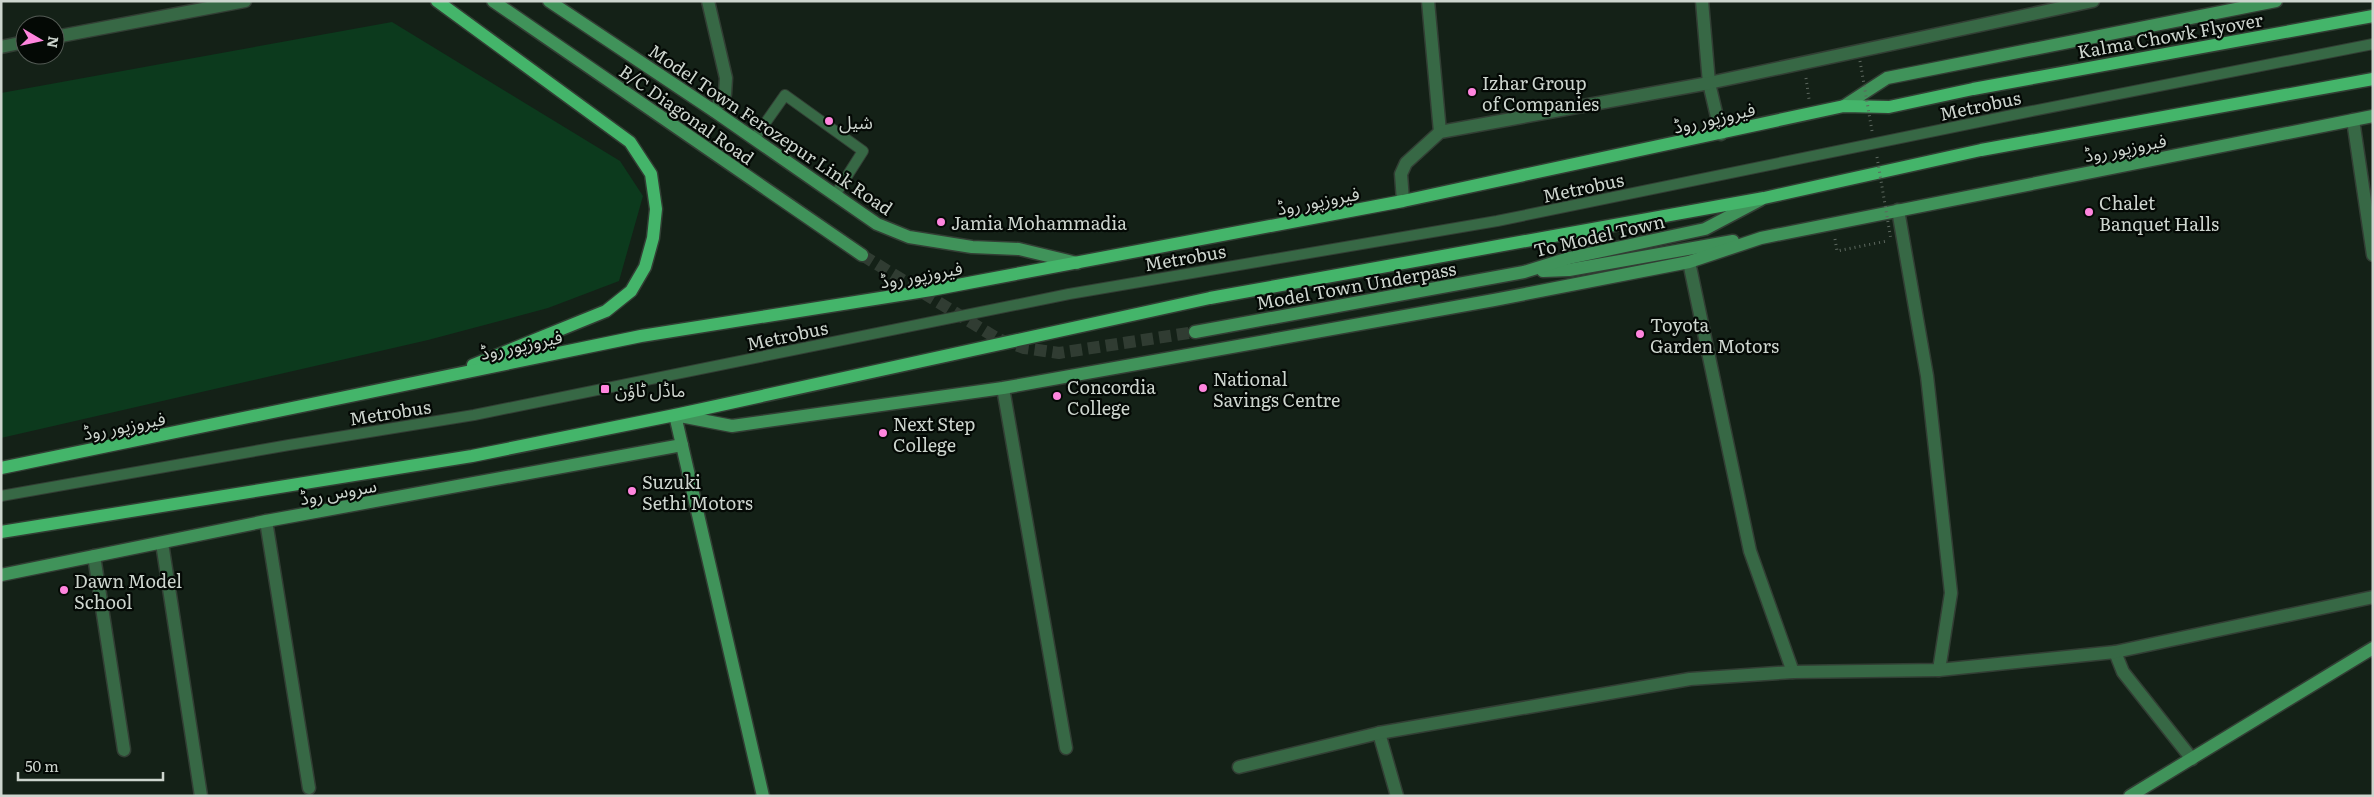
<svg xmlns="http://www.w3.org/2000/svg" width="2374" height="797" font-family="Literata,'Noto Sans Arabic',serif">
<rect width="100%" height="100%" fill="#142117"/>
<path fill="#0c3a1d" d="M392,22L620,161L643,196L619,281L548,308L428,340L1,438V93Z"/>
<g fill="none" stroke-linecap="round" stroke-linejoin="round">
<path stroke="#303c32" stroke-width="12" stroke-dasharray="12 6" stroke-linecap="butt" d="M862,255L998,339L1024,348L1059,353L1195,332"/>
<g stroke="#323e34" stroke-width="12">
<path id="lane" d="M754,139L785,95L863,151L835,195"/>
</g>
<g stroke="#323e34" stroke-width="15">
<g id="street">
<path d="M708,1L726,78L725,94L714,111"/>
<path d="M1428,1L1440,132"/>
<path d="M1702,1L1709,83L1721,134"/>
<path d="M55,37L245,1"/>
<path d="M1,47L25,42"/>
<path d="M2353,120L2373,255"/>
<path d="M1403,201L1401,174L1406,163L1440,132L1709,83L2093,1"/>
<path d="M1898,210L1927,376L1951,593L1939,670"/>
<path d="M1689,262L1750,551L1793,672"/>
<path d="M1003,388L1066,748"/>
<path d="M266,521L309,788"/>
<path d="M162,543L201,796"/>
<path d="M94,556L124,750"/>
<path d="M2115,652L2123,672L2192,759"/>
<path d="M1379,733L1397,796"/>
<path d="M1239,767L1379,733L1690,679L1793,672L1939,670L2115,652L2373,597"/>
</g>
</g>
<g stroke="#323e34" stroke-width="15">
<g id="secondary">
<path d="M493,1L862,255"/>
<path d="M549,1L714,111L877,224L909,237L972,247L1019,249L1077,263"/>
<path d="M1844,106L1887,78L2276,1"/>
<path d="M1543,271L1569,270L1733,241"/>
<path d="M1195,332L1524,272L1569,258L1705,229L1760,200"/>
<path d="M1,575L266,521L682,445"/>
<path d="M763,796L675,415L732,426L1003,388L1494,300L1689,262L1761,238L2373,116"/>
<path d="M2130,796L2373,648"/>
</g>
</g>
<g stroke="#323e34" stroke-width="15">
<g id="primary">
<path d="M437,1L630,142L651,174L656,209L653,238L645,267L631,291L606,311L473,365"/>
<path d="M1,468L641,336L931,290L1403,201L1844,106L1889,107L1973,89L2373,16"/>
<path d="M1,532L472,456L675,415L1210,298L1764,198L1981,150L2373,79"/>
</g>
</g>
<g stroke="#5c675e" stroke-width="3" stroke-dasharray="1 4" stroke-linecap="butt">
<path d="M1806,78L1809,99"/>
<path d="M1835,239L1837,251L1887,241"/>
</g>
<use href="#lane" stroke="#376845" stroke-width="10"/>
<use href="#street" stroke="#376845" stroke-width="12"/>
<use href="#secondary" stroke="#40935a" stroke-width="12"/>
<use href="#primary" stroke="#44b56a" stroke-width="12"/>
<g stroke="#323e34" stroke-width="12" stroke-linecap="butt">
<path id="lane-bridge" d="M1,496L289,445L474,415L1069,294L1497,221L2027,112L2373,44"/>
</g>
<g stroke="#5c675e" stroke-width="3" stroke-dasharray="1 4" stroke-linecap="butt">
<path d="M1860,61L1872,131"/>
<path d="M1877,157L1891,240"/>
</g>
<use href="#lane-bridge" stroke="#376845" stroke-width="10"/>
</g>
<g fill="#ff85de" stroke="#040905" stroke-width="2">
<circle cx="1472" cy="92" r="5"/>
<circle cx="829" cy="121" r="5"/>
<circle cx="2089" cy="212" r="5"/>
<circle cx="941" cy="222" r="5"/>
<circle cx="1640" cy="334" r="5"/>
<circle cx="1203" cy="388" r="5"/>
<rect x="600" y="384" width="10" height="10" rx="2.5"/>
<circle cx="1057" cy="396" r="5"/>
<circle cx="883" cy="433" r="5"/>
<circle cx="632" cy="491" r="5"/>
<circle cx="64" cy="590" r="5"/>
</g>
<g text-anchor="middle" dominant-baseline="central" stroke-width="4.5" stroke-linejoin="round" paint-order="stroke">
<g font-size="18" fill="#cdd5ce" stroke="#040905">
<text transform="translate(2170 35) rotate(-10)">Kalma Chowk Flyover</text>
<text transform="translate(1980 105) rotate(-12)">Metrobus</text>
<text transform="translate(687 114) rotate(35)">B/C Diagonal Road</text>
<text transform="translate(1714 117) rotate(-13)">فیروزپور روڈ</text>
<text transform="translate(771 129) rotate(34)">Model Town Ferozepur Link Road</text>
<text transform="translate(2125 147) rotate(-11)">فیروزپور روڈ</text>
<text transform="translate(1583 187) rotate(-12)">Metrobus</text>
<text transform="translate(1318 200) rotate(-11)">فیروزپور روڈ</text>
<text transform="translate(1599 235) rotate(-13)">To Model Town</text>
<text transform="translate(1185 257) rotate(-10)">Metrobus</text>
<text transform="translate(921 274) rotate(-10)">فیروزپور روڈ</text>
<text transform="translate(1356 285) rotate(-10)">Model Town Underpass</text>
<text transform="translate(787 335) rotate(-12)">Metrobus</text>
<text transform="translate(521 344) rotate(-12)">فیروزپور روڈ</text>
<text transform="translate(390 412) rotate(-9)">Metrobus</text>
<text transform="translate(124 425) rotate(-11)">فیروزپور روڈ</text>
<text transform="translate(338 491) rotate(-10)">سروس روڈ</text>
</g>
<g font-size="18" fill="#cdd5ce" stroke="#040905" text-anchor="start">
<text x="1482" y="82">Izhar Group<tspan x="1482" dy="21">of Companies</tspan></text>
<text x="839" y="121">شیل</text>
<text x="2099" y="202">Chalet<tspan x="2099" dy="21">Banquet Halls</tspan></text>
<text x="951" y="222">Jamia Mohammadia</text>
<text x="1650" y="324">Toyota<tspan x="1650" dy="21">Garden Motors</tspan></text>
<text x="1213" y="378">National<tspan x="1213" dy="21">Savings Centre</tspan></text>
<text x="1067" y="386">Concordia<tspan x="1067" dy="21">College</tspan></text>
<text x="615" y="389">ماڈل ٹاؤن</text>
<text x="893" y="423">Next Step<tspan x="893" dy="21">College</tspan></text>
<text x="642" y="481">Suzuki<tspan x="642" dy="21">Sethi Motors</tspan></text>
<text x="74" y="580">Dawn Model<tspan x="74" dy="21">School</tspan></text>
</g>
</g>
<rect width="2374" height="797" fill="none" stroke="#cdd5ce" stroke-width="5"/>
<g transform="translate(40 40) rotate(99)"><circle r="24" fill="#040905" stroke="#545b55"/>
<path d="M0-4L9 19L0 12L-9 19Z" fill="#ff85de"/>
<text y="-8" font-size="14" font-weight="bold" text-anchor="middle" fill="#cdd5ce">N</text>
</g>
<path d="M18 772v8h145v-8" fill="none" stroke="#cdd5ce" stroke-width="2.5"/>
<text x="25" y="772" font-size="15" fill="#cdd5ce" stroke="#040905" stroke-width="4" paint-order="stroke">50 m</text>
</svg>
